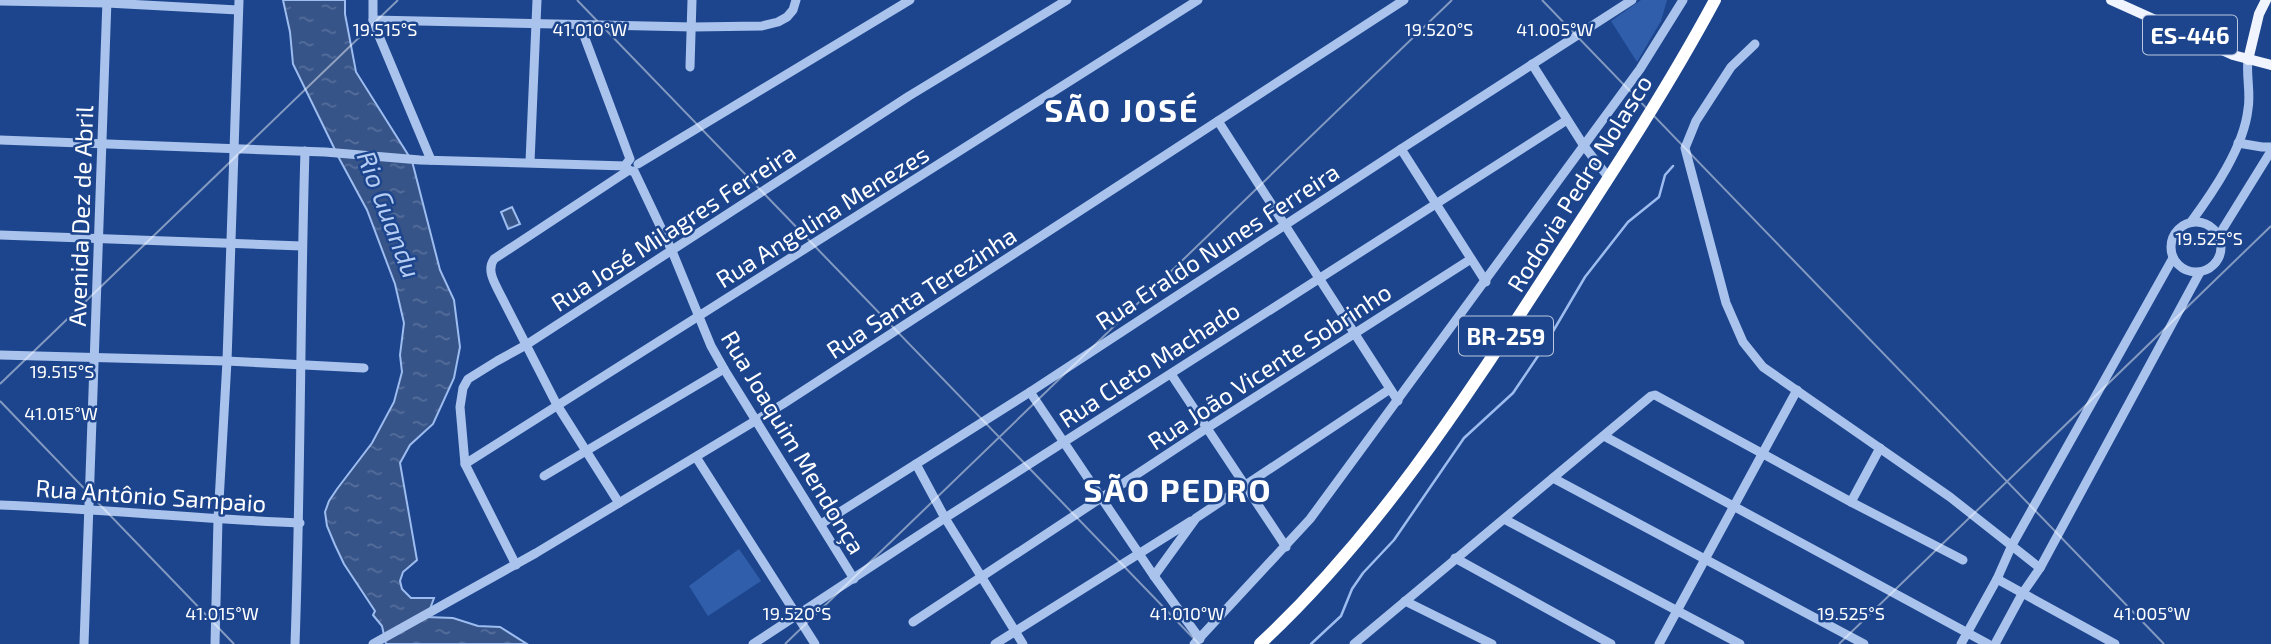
<svg xmlns="http://www.w3.org/2000/svg" width="2271" height="644" font-family="'Exo 2',sans-serif">
<defs>
<pattern id="water-ripples" width="26" height="14" patternUnits="userSpaceOnUse" patternTransform="scale(1.75)"><rect width="26" height="14" fill="#375489"/><path d="M2 4q2-2 4 0t4 0M15 11q2-2 4 0t4 0" fill="none" stroke="#556e9b"/></pattern>
</defs>
<rect width="100%" height="100%" fill="#1d458d"/>
<g fill="#305eaa">
<path d="M1641,0H1667L1661,21L1637,62L1611,21Z"/>
<path d="M739,549L761,581L708,616L689,586Z"/>
</g>
<g fill="url(#water-ripples)" stroke="#9dbcef" stroke-width="2">
<path d="M283,0H345V14L356,72L412,161L440,270L454,300L460,347L454,378L433,424L410,445L400,463L417,560L403,572L400,581L402,589L411,598H434L427,617L453,618L478,626L500,627L527,644H386L382,626L373,615L375,611L344,564L335,545L327,526L325,512L329,501L337,489L372,443L394,402L402,372L400,355L404,323L395,284L367,210L340,160L293,64L290,32Z"/>
<path d="M512,207L520,224L508,229L501,212Z"/>
</g>
<g fill="none" stroke-linecap="round" stroke-linejoin="round">
<path stroke="#9dbcef" stroke-width="2.5" d="M1311,644L1341,616L1352,589L1363,573L1394,540L1464,438L1513,393L1542,350L1585,277L1628,222L1659,197L1665,175L1673,166"/>
<g stroke="#a9c3ed" stroke-width="9">
<path d="M373,0V20L379,36L431,160"/>
<path d="M0,1L107,3L238,10"/>
<path d="M373,20L693,27L762,26L778,22L787,17L793,10L796,0"/>
<path d="M580,25L630,159L626,164V168L631,171H634L672,251L711,346L724,369L854,579"/>
<path d="M1755,44L1731,67L1696,121L1685,148L1726,303L1743,342L1763,367L1950,497L2040,568"/>
<path d="M1532,64L1584,146L1609,178"/>
<path d="M690,67L692,0"/>
<path d="M1218,121L1398,401"/>
<path d="M0,140L325,152L420,160L626,166"/>
<path d="M2238,143L2262,147H2271"/>
<path d="M1401,149L1486,282"/>
<path d="M530,162L537,0"/>
<path d="M638,164L910,0"/>
<circle cx="2196" cy="247" r="25"/>
<path d="M2191,222C2213,192 2244,147 2248,109C2251,93 2246,76 2248,60"/>
<path d="M0,235L302,246"/>
<path d="M2219,235L2271,151"/>
<path d="M0,355L227,361L364,368"/>
<path d="M1171,374L1286,547"/>
<path d="M1030,392L1154,576L1200,639"/>
<path d="M1604,436L1988,644"/>
<path d="M696,457L815,644"/>
<path d="M465,464L1198,0"/>
<path d="M916,464L945,518L1023,644"/>
<path d="M544,476L724,369"/>
<path d="M1553,478L1864,644"/>
<path d="M1851,502L1880,448"/>
<path d="M619,503L557,405L498,290C493,280 487,269 494,259L629,170"/>
<path d="M0,505C100,509 200,519 300,523"/>
<path d="M1504,519L1740,644"/>
<path d="M821,524L1030,392L1401,149L1632,0"/>
<path d="M1455,558L1611,644"/>
<path d="M516,565L465,464L460,407L463,388L468,379L497,361L526,345L909,96L1067,0"/>
<path d="M1154,576L1196,518L1390,389"/>
<path d="M1997,579L2115,644"/>
<path d="M1405,601L1492,644"/>
<path d="M913,622L1207,428L1471,259"/>
<path d="M84,644L107,0"/>
<path d="M215,644L218,519L227,361L239,0"/>
<path d="M295,644C301,480 300,315 305,151"/>
<path d="M373,644L536,553L783,404L1404,0"/>
<path d="M753,644L945,518L1567,120"/>
<path d="M995,644L1191,521"/>
<path d="M1194,644L1310,519L1640,69L1683,0"/>
<path d="M1354,644L1651,396L1655,395L1851,502L1963,560"/>
<path d="M1659,644L1797,390"/>
<path d="M1961,644L1997,579L2012,545L2173,258"/>
<path d="M1995,644L2022,594L2040,568L2200,272"/>
</g>
<g stroke="#eff4ff" stroke-width="10">
<path d="M2111,0L2233,55L2271,65"/>
<path d="M2248,60L2259,14L2266,0"/>
</g>
<path stroke="#fff" stroke-width="12" d="M1260,644C1375,537 1460,407 1545,276C1604,185 1664,95 1715,0"/>
</g>
<path fill="none" stroke="#fff" stroke-width="2" stroke-opacity="0.45" d="M577,0L1199,644M1542,0L2164,644M0,384L398,0M0,401L234,644M785,644L1452,0M1839,644L2271,226"/>
<g text-anchor="middle" dominant-baseline="central" stroke-width="5" stroke-linejoin="round" paint-order="stroke">
<g fill="#1d458d" stroke="#bbc7dd" stroke-width="2">
<rect x="2143" y="15.5" width="94" height="39" rx="5"/>
<rect x="1459" y="316.5" width="94" height="39" rx="5"/>
</g>
<g font-size="23" font-weight="bold" fill="#fff">
<text x="2190" y="35">ES-446</text>
<text x="1506" y="336">BR-259</text>
</g>
<g font-size="24" fill="#fff" stroke="#1d458d">
<text transform="translate(1579 183) rotate(-58)">Rodovia Pedro Nolasco</text>
<text transform="translate(80 216) rotate(-88)">Avenida Dez de Abril</text>
<text transform="translate(822 216) rotate(-32)">Rua Angelina Menezes</text>
<text transform="translate(673 227) rotate(-33)">Rua José Milagres Ferreira</text>
<text transform="translate(1217 246) rotate(-33)">Rua Eraldo Nunes Ferreira</text>
<text transform="translate(921 292) rotate(-33)">Rua Santa Terezinha</text>
<text transform="translate(1149 364) rotate(-33)">Rua Cleto Machado</text>
<text transform="translate(1269 366) rotate(-33)">Rua João Vicente Sobrinho</text>
<text transform="translate(794 442) rotate(59)">Rua Joaquim Mendonça</text>
<text transform="translate(151 495) rotate(4)">Rua Antônio Sampaio</text>
</g>
<g font-size="26" font-style="italic" fill="#b5cdf4" stroke="#1d458d">
<text transform="translate(390 214) rotate(69)">Rio Guandu</text>
</g>
<g font-size="32" font-weight="bold" letter-spacing="2" fill="#fff" stroke="#1d458d">
<text x="1122" y="109">SÃO JOSÉ</text>
<text x="1178" y="489">SÃO PEDRO</text>
</g>
</g>
<g font-size="18" text-anchor="middle" fill="#fff" stroke="#1d458d" stroke-width="5" stroke-linejoin="round" paint-order="stroke">
<text x="385" y="36">19.515°S</text>
<text x="1439" y="36">19.520°S</text>
<text x="590" y="36">41.010°W</text>
<text x="1555" y="36">41.005°W</text>
<text x="2209" y="245">19.525°S</text>
<text x="62" y="378">19.515°S</text>
<text x="61" y="420">41.015°W</text>
<text x="222" y="620">41.015°W</text>
<text x="1187" y="620">41.010°W</text>
<text x="2152" y="620">41.005°W</text>
<text x="797" y="620">19.520°S</text>
<text x="1851" y="620">19.525°S</text>
</g>
</svg>
